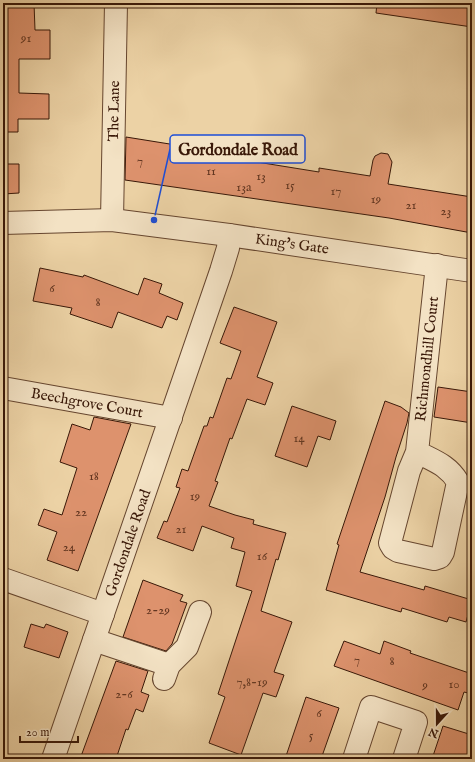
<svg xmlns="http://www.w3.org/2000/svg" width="475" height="762" font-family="'IM FELL English',serif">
<rect width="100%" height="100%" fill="#ecd2a5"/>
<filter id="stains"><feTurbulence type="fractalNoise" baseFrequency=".005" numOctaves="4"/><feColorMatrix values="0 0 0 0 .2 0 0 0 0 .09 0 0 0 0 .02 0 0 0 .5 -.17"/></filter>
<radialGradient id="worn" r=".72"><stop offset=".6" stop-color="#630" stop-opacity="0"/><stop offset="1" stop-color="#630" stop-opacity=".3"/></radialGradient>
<g fill="#dd926d" stroke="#391808">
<path d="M3,3H34L35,30H50V59H19V93L49,94V119H18V132H3Z"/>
<path d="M377,3H472V27L376,13Z"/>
<path d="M126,137L232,154V158L319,172V168L370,176L373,160L375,156L381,153L388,154L392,162L388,184L472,197V233L389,218L125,180Z"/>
<path d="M3,164H19V193L3,194Z"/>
<path d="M40,268L83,277L84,275L138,295L144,278L162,284L159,293L183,303L177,320L167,316L162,328L118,312L112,328L70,314L72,308L33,301Z"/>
<path d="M234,307L277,322L257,377L273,383L265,405L247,399L232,439L230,438L215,481L218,482L209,506L235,515L254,520L253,524L286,533L278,560L276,559L261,611L292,622L274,672L284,675L276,697L263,693L241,755L209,743L225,697L218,694L252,591L236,586L245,552L231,548L234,538L202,526L193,551L157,538L164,521L167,522L180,488L176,487L182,469L188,471L204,426H207L210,417L213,418L227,378L231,379L241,351L220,343Z"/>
<path d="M438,387L472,392V423L434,417Z"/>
<path d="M385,401L401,407L409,413L407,423L396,457L385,497L360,572L424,590L425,586L472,600L466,622L449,617L447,622L402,608L401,612L326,590L339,545L337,544Z"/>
<path d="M292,406L336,421L330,440L318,436L307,467L275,456Z"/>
<path d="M94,417L131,424L78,571L47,560L57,532L38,525L44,509L62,515L77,468L60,462L72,424L90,430Z"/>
<path d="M143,580L183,595L180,601L187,603L172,644L166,651L123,637Z"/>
<path d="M31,624L44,628L46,624L68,632L59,658L24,647Z"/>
<path d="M344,641L380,654L384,641L411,651L410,653L472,674V694L464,692L458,710L334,666Z"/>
<path d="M116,661L148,671L141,692L149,695L143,712L136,709L128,730L126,729L116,759H80Z"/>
<path d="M306,697L339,708L321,759H285Z"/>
<path d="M443,726L472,735V759H432Z"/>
</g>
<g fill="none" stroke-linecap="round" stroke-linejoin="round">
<g stroke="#66462f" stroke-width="24">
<g id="minor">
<path d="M112,220L116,3"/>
<path d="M3,223L112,220L229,235L472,271"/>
<path d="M3,388L171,418"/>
<path d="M417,452C434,461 448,465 458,482L443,552L440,557L434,559L398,551L393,548L390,543L409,471L417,452L437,265"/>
<path d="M3,579L103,614"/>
<path d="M94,640L169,665"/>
<path d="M164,679L169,665L187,647L200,612"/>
<path d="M53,759L221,271L228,248L229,235"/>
<path d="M354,759L371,707L416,722L404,759"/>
</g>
</g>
<use href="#minor" stroke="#f3e2c4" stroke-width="22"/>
</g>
<g text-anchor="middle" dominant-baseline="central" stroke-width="3" stroke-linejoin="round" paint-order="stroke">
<g font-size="13" fill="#623621">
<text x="26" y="38">91</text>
<text x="140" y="161">7</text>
<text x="211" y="171">11</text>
<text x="261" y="176">13</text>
<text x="290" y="185">15</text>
<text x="244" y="187">13a</text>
<text x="336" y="191">17</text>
<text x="376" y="199">19</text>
<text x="411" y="205">21</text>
<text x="446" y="211">23</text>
<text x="52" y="288">6</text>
<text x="98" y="302">8</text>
<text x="299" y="438">14</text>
<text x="94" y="476">18</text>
<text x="195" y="496">19</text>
<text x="81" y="512">22</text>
<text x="181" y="529">21</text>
<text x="69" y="547">24</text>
<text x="262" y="556">16</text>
<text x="158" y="610">2-29</text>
<text x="357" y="660">7</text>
<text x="392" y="661">8</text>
<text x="252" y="682">7,8-19</text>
<text x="454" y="684">10</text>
<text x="425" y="685">9</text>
<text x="124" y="694">2-6</text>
<text x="319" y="713">6</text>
<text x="311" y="735">5</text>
</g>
<g font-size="15" fill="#391808" stroke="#f3e2c4">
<text transform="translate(114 111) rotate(-89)">The Lane</text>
<text transform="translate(292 244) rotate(8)">King's Gate</text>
<text transform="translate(427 359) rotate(-84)">Richmondhill Court</text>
<text transform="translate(87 403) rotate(10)">Beechgrove Court</text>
<text transform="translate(128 543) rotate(-71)">Gordondale Road</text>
</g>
</g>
<path fill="none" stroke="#1d4ed8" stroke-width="1.5" d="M154 220L170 149"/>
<circle fill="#1d4ed8" stroke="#f3e2c4" stroke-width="1.5" cx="154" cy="220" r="4"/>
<rect fill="#f3e2c4" stroke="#1d4ed8" stroke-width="1.5" x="170" y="135" width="135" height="28" rx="4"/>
<g font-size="16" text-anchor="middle" font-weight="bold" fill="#391808">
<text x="238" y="155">Gordondale Road</text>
</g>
<rect width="475" height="762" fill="none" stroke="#ecd2a5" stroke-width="16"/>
<rect x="4" y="4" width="467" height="754" fill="none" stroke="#391808" stroke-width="2"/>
<rect x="8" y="8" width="459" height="746" fill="none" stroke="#391808"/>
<g transform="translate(437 724) rotate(201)" stroke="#f3e2c4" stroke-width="3" paint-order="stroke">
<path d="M0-3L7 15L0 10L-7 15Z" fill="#391808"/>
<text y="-6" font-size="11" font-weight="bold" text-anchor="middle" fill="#391808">N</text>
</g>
<path d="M20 736v6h58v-6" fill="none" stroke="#391808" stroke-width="2"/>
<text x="26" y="736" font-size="12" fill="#391808" stroke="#f3e2c4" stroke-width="3" paint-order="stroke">20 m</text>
<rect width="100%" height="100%" filter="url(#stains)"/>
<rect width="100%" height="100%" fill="url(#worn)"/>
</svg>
